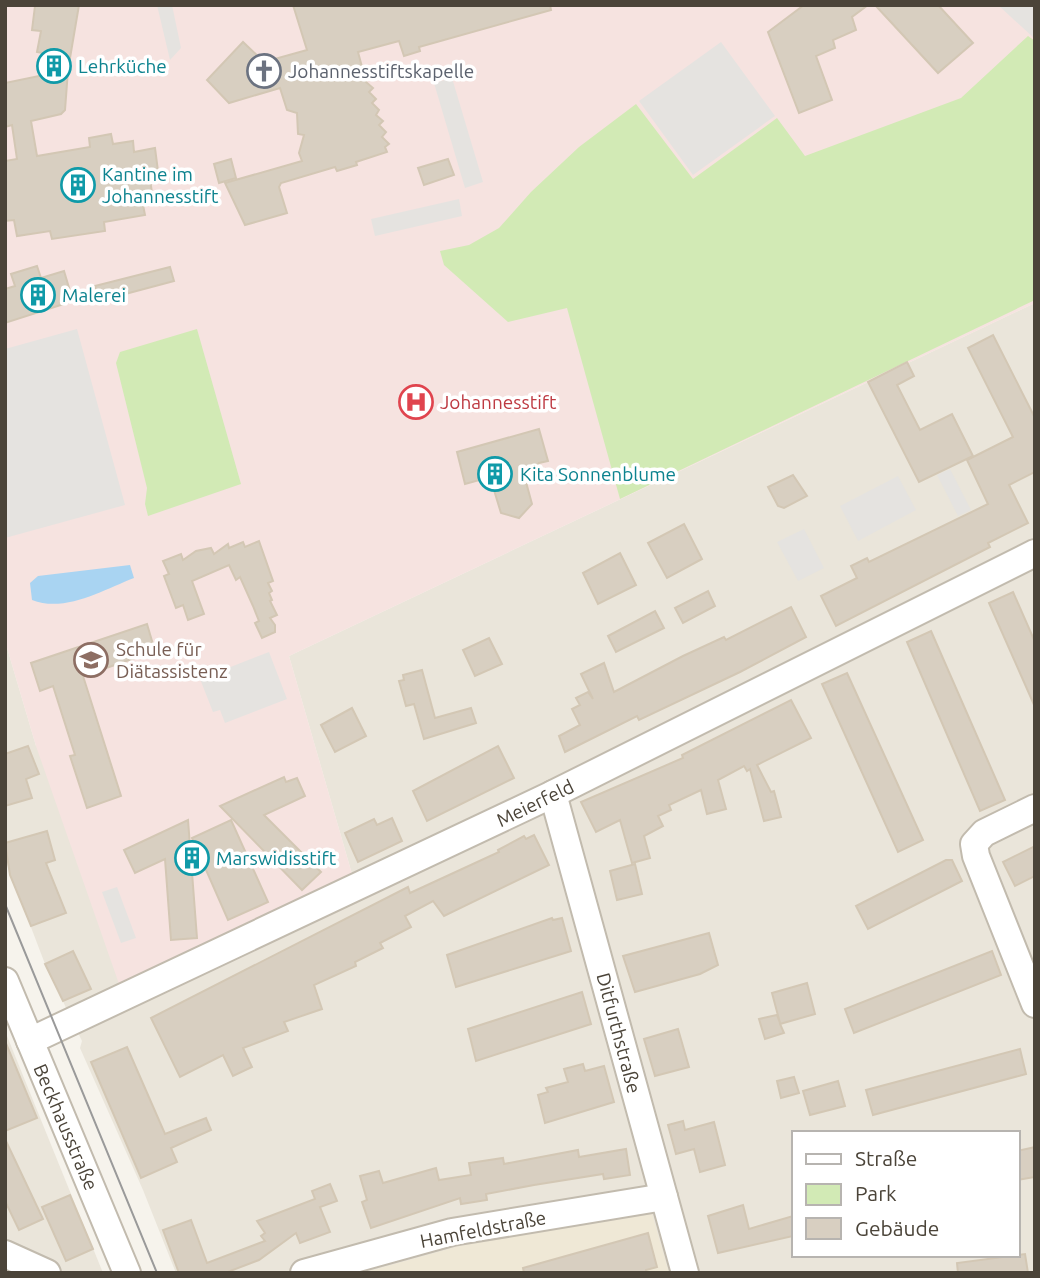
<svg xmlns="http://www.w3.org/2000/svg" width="1040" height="1278" font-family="Ubuntu,sans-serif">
<rect width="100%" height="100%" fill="#f6f3ec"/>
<g fill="#eae5da" fill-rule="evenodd">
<path d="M1035,303V1273H176L143,1190L80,1048L82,1041L45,964L5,859V641L36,746L352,874L289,656ZM793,1133H1017V1255H793Z"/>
<path d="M5,1031L41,1120L103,1273H5Z"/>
</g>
<path fill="#efe8d6" d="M652,1214L669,1273H362L471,1243Z"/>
<path fill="#f6e3e0" d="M5,5H1035V303L289,656L352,874L119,984L36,746L5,641Z"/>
<g fill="#d2eab5">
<path d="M1028,36L1035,41V300L620,499L567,308L508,322L444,265L440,251L469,245L499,228L531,192L579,147L636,104L693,179L777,118L805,156L961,98Z"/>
<path d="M197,329L241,484L148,516L145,504L147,488L116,363L120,352Z"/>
</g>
<g fill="#e5e3e0">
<path d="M157,5H172L181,48L170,60Z"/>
<path d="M998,5H1035V39Z"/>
<path d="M721,42L775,116L693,175L639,101Z"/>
<path d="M452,78L483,182L465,188L434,83Z"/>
<path d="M459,199L462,216L375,236L371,219Z"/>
<path d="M77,329L125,505L5,538V349Z"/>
<path d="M950,469L971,510L958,516L937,475Z"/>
<path d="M898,476L916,510L858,541L840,506Z"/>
<path d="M804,529L824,568L798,581L777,542Z"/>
<path d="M269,652L287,699L225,723L220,710L213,712L200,679Z"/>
<path d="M117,887L136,938L121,943L102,892Z"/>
</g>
<path fill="#a9d4f2" d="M130,565L134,578C103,590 65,613 32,600L30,583L38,576Z"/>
<g fill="#d8cfc1" stroke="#d3c7b4" stroke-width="2">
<path d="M79,5L70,58L37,52L41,31L32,30L35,6Z"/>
<path d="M293,5H550L551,10L419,47L420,51L404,56L399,41L358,52L366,82L373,88L369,92L376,99L372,103L379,110L376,115L383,121L379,125L386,132L382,137L389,144L385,147L387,152L356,162L357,165L337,171L335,167L281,183L279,187L287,213L245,225L225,183L302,161L299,153L304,135L298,134L297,113L287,110L280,88L229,103L207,80L243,42L264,62L307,50Z"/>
<path d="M804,5H868L852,17L856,30L833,40L835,48L816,56L832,100L799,113L768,32Z"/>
<path d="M875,5H938L973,43L938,73Z"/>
<path d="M68,70L65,110L61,114L31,121L37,156L90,147L89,138L111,134L113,144L133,141L134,152L155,148L158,171L149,172L152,193L141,195L145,215L104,222L105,231L52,239L50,231L17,236L14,220L5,221V161L17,159L12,125L5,127V83Z"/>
<path d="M231,159L236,178L219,183L214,164Z"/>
<path d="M448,159L454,175L424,185L418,168Z"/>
<path d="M37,266L41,278L64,271L73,301L5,323V289L15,286L11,274Z"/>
<path d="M170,267L174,281L99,301L95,286Z"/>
<path d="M993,335L1035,418V472L1009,485L1028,523L988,543L990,547L836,626L821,596L857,578L851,566L867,558L869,562L988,504L967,460L1013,437L968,348Z"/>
<path d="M907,362L914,376L897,385L920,430L952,414L973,456L919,482L868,382Z"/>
<path d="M539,429L548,461L539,463L526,482L532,504L519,518L501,513L490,477L465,484L457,452Z"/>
<path d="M793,475L807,496L784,508L778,506L768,487Z"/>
<path d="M684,524L702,559L667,578L648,543Z"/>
<path d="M259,541L273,581L268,583L272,591L269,593L272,600L270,601L277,615L270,618L275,625V632L262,638L255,623L259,621L253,606L240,577L236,580L229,565L192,581L204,614L188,620L183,605L176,608L164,576L169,574L163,561L181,554L183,560L196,551L211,548L214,554L228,544L229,548L243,542L245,547Z"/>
<path d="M620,553L636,585L598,604L583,573Z"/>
<path d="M708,591L715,606L683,623L675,608Z"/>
<path d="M1013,592L1035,642V707L989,603Z"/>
<path d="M791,607L806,637L740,672L639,720L637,716L565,752L559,736L580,725L572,709L580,705L576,698L588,692L593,699L581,674L604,663L614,692L683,656L724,637L726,640Z"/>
<path d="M655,611L664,628L616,652L608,636Z"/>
<path d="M147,624L155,651L83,676L121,796L87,808L70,756L75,755L53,686L40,691L31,663Z"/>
<path d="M931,631L1005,800L980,811L907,642Z"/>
<path d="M489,638L502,664L475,676L463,650Z"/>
<path d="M422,670L435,718L471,708L476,723L424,739L414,704L406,706L399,681L404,680L403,675Z"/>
<path d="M847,673L923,840L898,852L822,684Z"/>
<path d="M791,700L811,738L757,765L771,792L774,791L781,817L764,821L750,769L747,771L744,766L718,780L726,809L707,814L701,790L669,805L671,810L658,816L663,826L644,836L650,858L632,863L620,820L596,832L581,802L683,758L682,755Z"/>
<path d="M352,708L366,736L335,752L321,725Z"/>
<path d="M28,746L39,774L26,779L32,798L5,806V754Z"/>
<path d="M498,746L514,778L427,821L413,791Z"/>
<path d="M284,777L286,782L297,778L305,796L264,815L321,872L302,890L220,806Z"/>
<path d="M392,818L402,841L358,862L345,833L374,819L377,825Z"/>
<path d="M188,820L197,938L171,940L165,859L135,873L124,850Z"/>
<path d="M231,820L268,902L228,920L192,838Z"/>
<path d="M47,831L55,860L46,863L66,913L31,926L10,875L5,843Z"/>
<path d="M534,835L549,865L444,916L433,901L405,916L411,927L380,943L383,948L355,962L356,966L314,985L322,1009L284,1022L288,1031L243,1048L252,1067L233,1076L223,1055L180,1077L151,1018L408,887L410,893L499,852L498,850L524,836L526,839Z"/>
<path d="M1035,846V876L1015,886L1003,862Z"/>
<path d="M946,860H952L962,881L868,929L856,906Z"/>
<path d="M635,864L642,894L617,900L610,871Z"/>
<path d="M552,918L553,920L562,918L571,951L456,987L447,955Z"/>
<path d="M709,933L718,965L700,974L635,992L623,956Z"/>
<path d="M73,951L91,989L63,1001L45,964Z"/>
<path d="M992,951L1001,975L854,1033L845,1009Z"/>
<path d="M807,983L815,1014L780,1024L784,1033L765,1039L759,1019L777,1015L780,1023L772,993Z"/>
<path d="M582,992L591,1024L476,1061L468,1029Z"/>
<path d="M678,1029L689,1067L655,1076L644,1039Z"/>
<path d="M5,1041L37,1118L5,1131Z"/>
<path d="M127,1047L165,1134L206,1118L211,1130L171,1148L177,1162L141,1178L91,1062Z"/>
<path d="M1020,1049L1026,1074L873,1115L866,1090Z"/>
<path d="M583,1064L585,1071L604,1066L614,1102L545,1123L538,1095L548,1092L546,1088L568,1082L564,1069Z"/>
<path d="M794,1077L799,1093L781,1098L777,1081Z"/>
<path d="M838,1081L845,1106L810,1115L803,1091Z"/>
<path d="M683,1121L685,1130L714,1122L725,1165L700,1172L694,1149L676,1154L668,1125Z"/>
<path d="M5,1139L43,1219L19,1230L5,1201Z"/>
<path d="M1035,1147V1177L1017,1180V1151Z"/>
<path d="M626,1149L630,1175L604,1179L603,1174L534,1185L486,1194L487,1200L461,1204L460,1198L371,1228L362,1202L367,1200L360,1176L379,1171L383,1183L436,1168L439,1180L471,1175L469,1163L503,1158L504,1164L578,1150L579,1157Z"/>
<path d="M330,1184L337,1201L320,1207L330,1232L300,1243L296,1233L259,1260L225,1273H179L163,1230L191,1220L207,1263L265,1241L261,1236L265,1233L257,1221L315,1199L312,1191Z"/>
<path d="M70,1195L93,1249L66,1261L42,1207Z"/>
<path d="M743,1205L749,1229L793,1216V1236L718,1253L708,1216Z"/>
<path d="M648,1233L657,1267L646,1270V1273H524L523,1268Z"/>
<path d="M1025,1254L1028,1273H958L957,1263Z"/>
</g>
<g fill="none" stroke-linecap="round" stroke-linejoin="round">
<g stroke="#c2bbae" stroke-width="30">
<g id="minor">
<path d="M553,794L685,1273"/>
<path d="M1035,808L984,833L974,844L976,856L1035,1004"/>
<path d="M5,981L127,1273"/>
<path d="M30,1041L553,794L1035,553"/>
<path d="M5,1254L47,1273"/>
<path d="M304,1273L452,1232L664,1197"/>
</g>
</g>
<use href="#minor" stroke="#fff" stroke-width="26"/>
<path stroke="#9a9a9a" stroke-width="2" d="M5,904L157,1273"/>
</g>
<defs>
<g id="building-ring" transform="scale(1.75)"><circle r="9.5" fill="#fff" stroke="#0f9aa8" stroke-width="1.5"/><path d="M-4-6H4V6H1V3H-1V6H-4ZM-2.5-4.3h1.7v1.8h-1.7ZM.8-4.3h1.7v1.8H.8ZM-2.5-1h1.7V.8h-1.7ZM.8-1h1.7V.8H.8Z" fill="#0f9aa8"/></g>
<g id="church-ring" transform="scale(1.75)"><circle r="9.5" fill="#fff" stroke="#6b7280" stroke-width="1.5"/><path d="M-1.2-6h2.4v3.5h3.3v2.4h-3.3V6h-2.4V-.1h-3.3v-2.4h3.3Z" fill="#6b7280"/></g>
<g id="hospital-ring" transform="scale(1.75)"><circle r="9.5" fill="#fff" stroke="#e0444e" stroke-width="1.5"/><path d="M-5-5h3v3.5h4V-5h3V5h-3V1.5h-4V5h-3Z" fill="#e0444e"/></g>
<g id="school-ring" transform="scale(1.75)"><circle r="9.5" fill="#fff" stroke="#8d6e63" stroke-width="1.5"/><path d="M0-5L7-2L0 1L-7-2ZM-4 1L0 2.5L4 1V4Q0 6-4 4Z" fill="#8d6e63"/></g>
</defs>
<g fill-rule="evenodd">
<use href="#building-ring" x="54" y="66"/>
<use href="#church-ring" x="264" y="71"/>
<use href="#building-ring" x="78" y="185"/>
<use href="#building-ring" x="38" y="295"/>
<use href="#hospital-ring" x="416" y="402"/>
<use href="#building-ring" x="495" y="474"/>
<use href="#school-ring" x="91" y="660"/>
<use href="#building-ring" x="192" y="858"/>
</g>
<g text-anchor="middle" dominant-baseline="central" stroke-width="7" stroke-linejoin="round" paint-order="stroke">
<g font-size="19" fill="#0d838f" stroke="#fff" text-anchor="start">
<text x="78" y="66">Lehrküche</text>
<text x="102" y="174">Kantine im<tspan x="102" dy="22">Johannesstift</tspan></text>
<text x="62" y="295">Malerei</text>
<text x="520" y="474">Kita Sonnenblume</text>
<text x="216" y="858">Marswidisstift</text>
</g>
<g font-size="19" fill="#5b616d" stroke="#fff" text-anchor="start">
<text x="288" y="71">Johannesstiftskapelle</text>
</g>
<g font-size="19" fill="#be3a42" stroke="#fff" text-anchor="start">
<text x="440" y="402">Johannesstift</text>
</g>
<g font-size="19" fill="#785e54" stroke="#fff" text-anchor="start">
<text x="116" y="649">Schule für<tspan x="116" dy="22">Diätassistenz</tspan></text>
</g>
<g font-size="19" fill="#4b4439" stroke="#fff">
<text transform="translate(535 803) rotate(-26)">Meierfeld</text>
<text transform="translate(619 1033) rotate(75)">Ditfurthstraße</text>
<text transform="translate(66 1127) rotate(67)">Beckhausstraße</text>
<text transform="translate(483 1229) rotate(-11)">Hamfeldstraße</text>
</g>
</g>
<rect width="1040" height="1278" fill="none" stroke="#4b4439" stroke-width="14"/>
<rect x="792" y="1131" width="228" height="126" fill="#ffffff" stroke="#b7b4b0" stroke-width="2"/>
<rect x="806" y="1154" width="35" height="10" fill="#ffffff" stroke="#b7b4b0" stroke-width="2"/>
<text x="855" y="1166" font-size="21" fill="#4b4439">Straße</text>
<rect x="806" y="1184" width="35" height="21" fill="#d2eab5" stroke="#b7b4b0" stroke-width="2"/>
<text x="855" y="1201" font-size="21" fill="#4b4439">Park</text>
<rect x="806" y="1218" width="35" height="21" fill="#d8cfc1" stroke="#b7b4b0" stroke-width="2"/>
<text x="855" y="1236" font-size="21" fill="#4b4439">Gebäude</text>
</svg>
